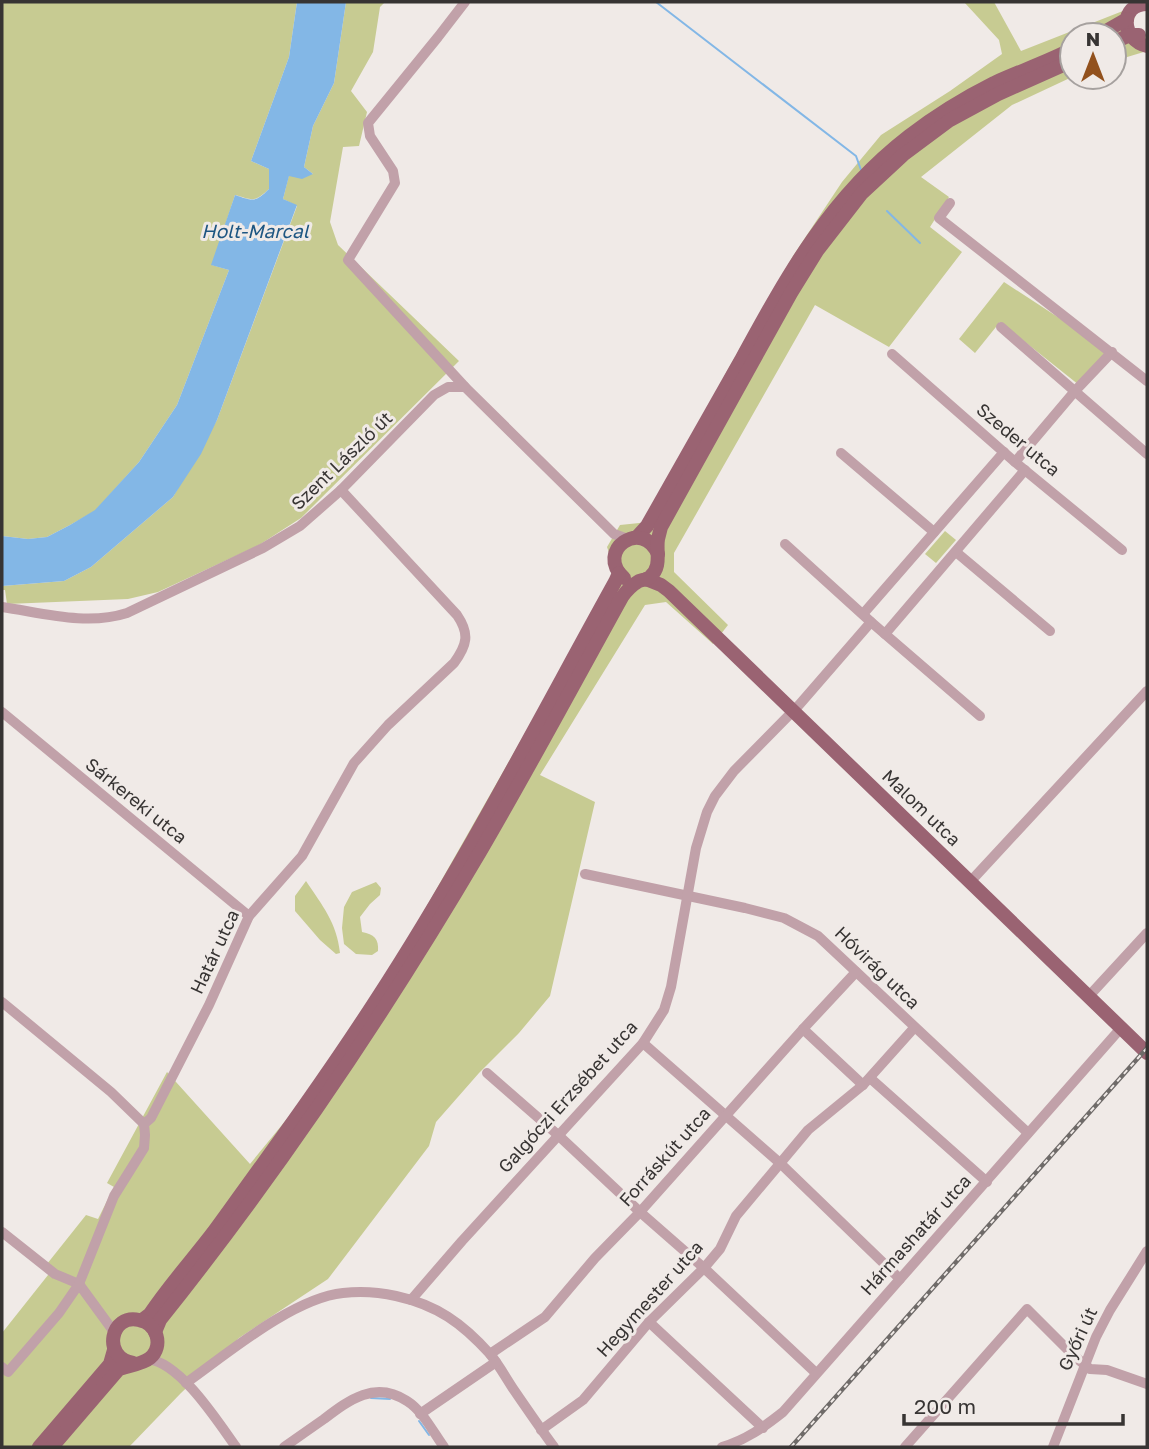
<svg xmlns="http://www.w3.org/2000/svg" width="1149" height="1449" viewBox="0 0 1149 1449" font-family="'Golos Text',sans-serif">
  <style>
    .green { fill: #c7cb92 }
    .water { fill: #83b7e6 }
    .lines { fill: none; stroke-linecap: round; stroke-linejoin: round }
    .stream { stroke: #83b7e6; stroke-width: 2 }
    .minor { stroke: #c1a1a9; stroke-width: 10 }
    .major { stroke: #9a6372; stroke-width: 14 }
    .rail-casing { stroke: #6f6b69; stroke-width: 4.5 }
    .rail { stroke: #f0eae7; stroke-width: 2; stroke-dasharray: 5; stroke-linecap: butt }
    .labels { text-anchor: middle; stroke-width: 6; stroke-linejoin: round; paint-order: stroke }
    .street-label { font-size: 18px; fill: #373433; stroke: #f0eae7 }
    .water-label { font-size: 19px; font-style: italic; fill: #1e5682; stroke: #f0eae7 }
  </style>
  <rect width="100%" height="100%" fill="#f0eae7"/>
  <g class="green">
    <path d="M2,2H297L289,57L251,161L269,169V189C254,203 253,200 235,195L212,265L229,270L177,405L139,462L95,511L70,525L47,537L28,539L2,536Z"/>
    <path d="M346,2H385L380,7L373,52L351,91L367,112L359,146L343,147L330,222L338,245L459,361L301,518L259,545L158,592L128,599L7,604L5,590H2V586L64,581L91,567L173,497L217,420L297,206L283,199L289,175L313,174L304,167L313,126L334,83Z"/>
    <path d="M964,2H994L1021,51L1133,7L1137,9L1131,30L1147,37V51L1114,61V35H1072V77L1012,105L921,177L949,197L930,227L962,252L889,347L815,305L674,553V572L728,625L713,644L666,602L645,605L540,775L595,802L550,996L519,1033L479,1073L436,1122L429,1146L328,1279L239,1338L181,1393L129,1447H2V1333L52,1270L47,1264L86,1215L98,1219L114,1187L107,1183L167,1072L250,1164L309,1092L374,999L616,573L607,547L620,525L649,522L727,371L793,256L842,182L881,135L950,91L1002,54L999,40Z"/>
    <path d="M1004,282L1079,331L1105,354L1079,385L1000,322L975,353L959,339Z"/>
    <path d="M945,531L956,540L936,563L925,554Z"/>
    <path d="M306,881C322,905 337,923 340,953L336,954L320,940L295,911V896Z"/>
    <path d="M376,882L381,888L380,895L370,904L360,917L362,932C374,934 379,939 378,951L372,955L356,954L344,944L342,928L344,907L352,892Z"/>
  </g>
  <path class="water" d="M297,2H346L334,83L313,126L304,167L313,174L302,179L289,176L283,199L297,205L217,420L201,454L173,497L91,567L64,581L2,586V536L28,539L47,537L70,525L95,510L139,462L177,405L229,270L211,265L235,195C253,201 255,203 269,189V169L251,161L289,57Z"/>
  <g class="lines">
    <g class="stream">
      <path d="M656,2L856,156L861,170"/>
      <path d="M887,211L920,243"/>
      <path d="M371,1398L390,1399"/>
      <path d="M419,1421L429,1435"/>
    </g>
    <g class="minor">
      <path d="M465,2L438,37L368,123L370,136L393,171L395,183L348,260L465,387L614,534L628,539"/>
      <path d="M950,203L939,218L1147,381"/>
      <path d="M1001,327L1147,454"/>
      <path d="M892,354L1015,462L1122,550"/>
      <path d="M841,453L934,532"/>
      <path d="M1015,462L1075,391L1112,352"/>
      <path d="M785,544L871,622L980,716"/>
      <path d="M956,552L1050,631"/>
      <path d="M2,607C43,613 87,626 127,613L263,548L300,526L341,490L434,395L448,387H465"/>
      <path d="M863,614L1004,452"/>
      <path d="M885,634L1025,470"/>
      <path d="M2,712L249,916"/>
      <path d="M585,874L745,908L784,918L818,936L1028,1133"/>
      <path d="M970,882L1147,691"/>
      <path d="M1089,996L1147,933"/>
      <path d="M2,1002L111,1092L144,1124"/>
      <path d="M803,1029L863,1085"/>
      <path d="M643,1043L781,1164L900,1279"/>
      <path d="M487,1073L558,1135L640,1212L704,1268L816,1373"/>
      <path d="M870,1078L987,1182"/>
      <path d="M2,1232L55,1274L79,1284L114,1332"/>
      <path d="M411,1300L462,1241L643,1043L664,1010L671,987L696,848L707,812L715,796L734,771L799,705L871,622"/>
      <path d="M649,1322L763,1428"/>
      <path d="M490,1354L545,1317L595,1258L640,1212L803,1029L856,972"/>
      <path d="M148,1359C181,1363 218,1422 236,1447"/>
      <path d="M2,1367L8,1372L59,1313L79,1284L114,1196L144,1148L145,1135L144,1124L151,1118L209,1005L249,916L302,856L354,763L388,725L454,663C467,645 470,634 457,615L341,490"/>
      <path d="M186,1383C227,1354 293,1298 343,1293C361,1291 378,1292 396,1296C437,1305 462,1323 490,1354C499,1365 506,1378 514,1390C527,1409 540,1428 554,1447"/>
      <path d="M420,1414L496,1362"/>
      <path d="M541,1430L583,1400L649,1322L704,1268L720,1249L736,1216L808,1130L863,1085L914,1028"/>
      <path d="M284,1447C297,1438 311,1428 324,1419C349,1400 375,1380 407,1401C423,1411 433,1432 444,1447"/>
      <path d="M722,1447C746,1440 764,1427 783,1412L1121,1028"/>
      <path d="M905,1447L1027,1309L1074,1356L1090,1369L1107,1370L1147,1384"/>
      <path d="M1053,1447L1096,1337L1110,1310L1147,1251"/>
    </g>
    <g class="major">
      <path d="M1147,4C1119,4 1121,40 1147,46"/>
      <path d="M1099,35L1127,19"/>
      <path d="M1114,42L1130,35H1139"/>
      <path d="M637,537L647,526C678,471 710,415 741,360C788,274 830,197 909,136C935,116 964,98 994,83C1020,71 1047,62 1072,49"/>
      <path d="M624,578C594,551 642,517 658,554"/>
      <path d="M646,579L661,585L669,591L1147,1053"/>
      <path d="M142,1320L150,1314C170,1284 194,1258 215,1230C270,1154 325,1079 376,1000C464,865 537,723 615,582L619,573"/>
      <path d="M155,1332L160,1320C278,1172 384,1015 480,852C529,768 575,682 622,597C627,590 632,585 639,581C647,578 643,582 650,577C662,567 656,552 658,539C659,535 660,531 661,527L791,293L817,251L862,193L903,155L950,120L998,94L1072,61"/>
      <path d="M39,1447L110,1364L114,1350"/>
      <path d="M52,1447L119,1369C128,1366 143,1364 150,1358C164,1346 157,1323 139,1320C111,1313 101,1357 133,1363"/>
    </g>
    <g class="rail-casing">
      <path id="rail" d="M791,1447L1147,1048"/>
    </g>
    <use href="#rail" class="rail"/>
  </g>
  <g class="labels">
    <g class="street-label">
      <text transform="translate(1018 440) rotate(40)" y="6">Szeder utca</text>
      <text transform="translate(342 461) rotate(-44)" y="6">Szent László út</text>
      <text transform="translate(136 801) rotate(39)" y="6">Sárkereki utca</text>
      <text transform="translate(921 808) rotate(44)" y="6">Malom utca</text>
      <text transform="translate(215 952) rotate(-65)" y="6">Határ utca</text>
      <text transform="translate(877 968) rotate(44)" y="6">Hóvirág utca</text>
      <text transform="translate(568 1097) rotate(-48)" y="6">Galgóczi Erzsébet utca</text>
      <text transform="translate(665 1157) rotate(-48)" y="6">Forráskút utca</text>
      <text transform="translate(916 1235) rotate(-48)" y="6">Hármashatár utca</text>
      <text transform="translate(650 1299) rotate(-48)" y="6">Hegymester utca</text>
      <text transform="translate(1078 1339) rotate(-65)" y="6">Győri út</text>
    </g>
    <g class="water-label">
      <text x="255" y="238">Holt-Marcal</text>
    </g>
  </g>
  <rect width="1149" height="1449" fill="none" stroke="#373433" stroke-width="7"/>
  <g transform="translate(1093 56)"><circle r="33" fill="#f0eae7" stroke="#a6a19f" stroke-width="2"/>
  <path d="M0-5L12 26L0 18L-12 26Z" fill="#92511d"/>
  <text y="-10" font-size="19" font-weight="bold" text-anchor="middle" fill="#373433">N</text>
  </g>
  <path d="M904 1414v10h219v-10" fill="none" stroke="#373433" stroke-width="3.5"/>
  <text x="914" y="1414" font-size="21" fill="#373433" stroke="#f0eae7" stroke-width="5" paint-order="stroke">200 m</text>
</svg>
